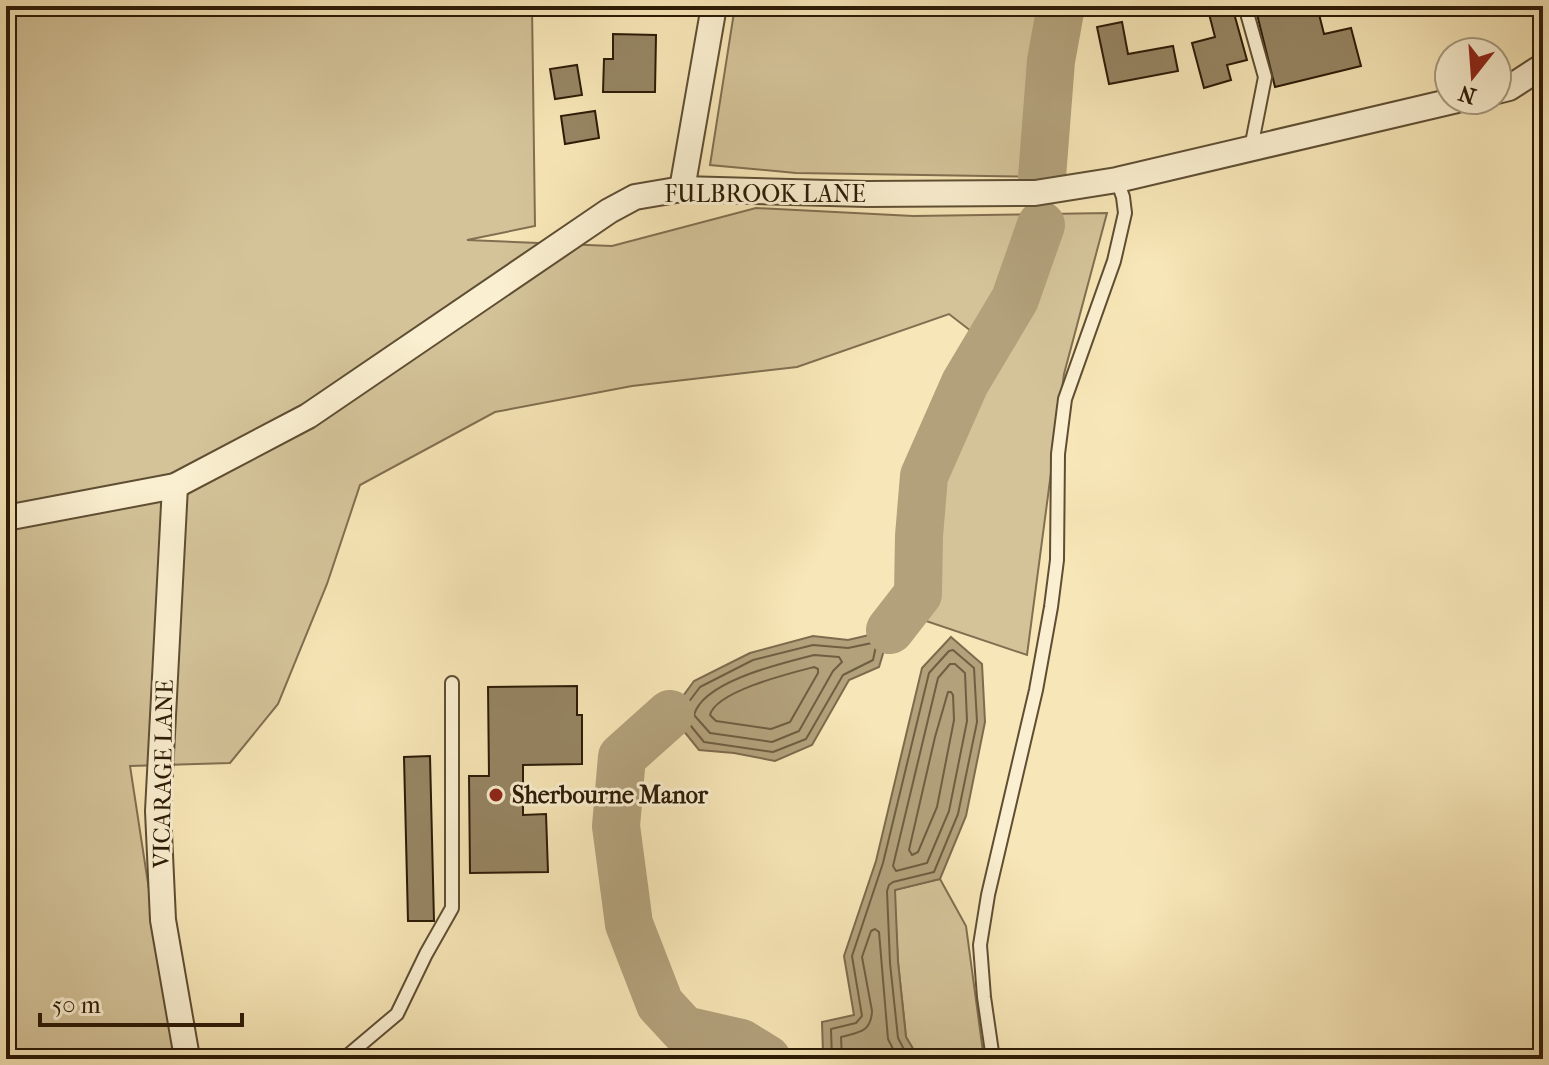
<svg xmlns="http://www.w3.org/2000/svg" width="1549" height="1065" viewBox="0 0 1549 1065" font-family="'IM FELL French Canon',serif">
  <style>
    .green { fill: #d4c399; stroke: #806f50; stroke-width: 2 }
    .water { fill: #b2a17b; stroke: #7c6b4d; stroke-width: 2 }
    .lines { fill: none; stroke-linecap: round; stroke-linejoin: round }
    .shore { stroke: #6f5e41; stroke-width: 2 }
    .river { stroke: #b2a17b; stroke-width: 48 }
    .building { fill: #968563; stroke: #2c1b07; stroke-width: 2 }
    .lane-casing { stroke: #5f4e33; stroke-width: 16 }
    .street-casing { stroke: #5f4e33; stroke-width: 28 }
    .lane { stroke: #faefd0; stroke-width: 12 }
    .street { stroke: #faefd0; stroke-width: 24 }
    .poi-dot { fill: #8f2418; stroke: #faefd0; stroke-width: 3 }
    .labels { text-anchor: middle; stroke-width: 6; stroke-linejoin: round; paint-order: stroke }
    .street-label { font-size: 24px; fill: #2c1b07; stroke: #faefd0 }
    .poi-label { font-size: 24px; font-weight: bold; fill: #2c1b07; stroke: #faefd0; text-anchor: start }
  </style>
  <rect width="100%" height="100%" fill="#f7e6b7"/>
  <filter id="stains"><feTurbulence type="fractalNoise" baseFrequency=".0025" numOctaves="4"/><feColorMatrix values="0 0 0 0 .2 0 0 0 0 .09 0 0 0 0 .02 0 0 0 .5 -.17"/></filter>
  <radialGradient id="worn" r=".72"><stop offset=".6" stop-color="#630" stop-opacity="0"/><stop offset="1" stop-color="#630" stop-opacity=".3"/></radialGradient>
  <g class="green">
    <path d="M6,6H532L535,226L467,240L612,246L756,208L913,216L1107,213L1064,374L1027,655L926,621L919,569L924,476L965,383L989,345L949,314L797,367L632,386L495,412L360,485L327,584L278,704L230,763L130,766L175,1059H6Z"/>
    <path d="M735,6H1061L1051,61L1042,177L796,173L710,165Z"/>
    <path d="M940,879L966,926L984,1059H919L906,1037L898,962L894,890Z"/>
  </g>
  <g class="water">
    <path d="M890,630L879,667L849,680L812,745L775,761L734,753L699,750L670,714L694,681L750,653L813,636L848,640Z"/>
    <path d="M951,637L982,664L985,722L966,816L940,879L895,890L898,962L906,1037L919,1059H825L823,1053L822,1022L854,1015L844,956L876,861L922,668Z"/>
  </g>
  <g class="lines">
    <g class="shore">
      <path d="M872,643L876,646L873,660L843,675L806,739L773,752L704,742L682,715V711L700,687L753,660L813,645L848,648Z"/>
      <path d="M814,655L839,657L842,662L833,671L799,731L772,742L710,733L694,715C703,681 783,663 814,655Z"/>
      <path d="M950,664H955L965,673L967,721L949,811L927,863L896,871L893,866L938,678Z"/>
      <path d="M814,667L818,669V673L790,722L771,729L716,721L710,715C716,691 791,673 814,667Z"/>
      <path d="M948,692H951L953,695L954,720L937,807L918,852L912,855L909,850L935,737Z"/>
      <path d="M832,1059L831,1029L856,1023L862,1016L852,956L883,863L929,673L949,651L953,650L974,668L977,722L958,814L934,872L893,882L889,885L887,891L890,963L898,1038L909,1059"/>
      <path d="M842,1059L841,1037C858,1032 871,1033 872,1011L862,957L871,931L875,929L879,932L888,1039L898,1059"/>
    </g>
    <g class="river">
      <path d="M1042,177L1051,61L1061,6"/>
      <path d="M890,630L918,594L919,536L924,476L965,383L1015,299L1041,225"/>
      <path d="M670,714L622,757L616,826L629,924L660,1004L684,1030L741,1043L767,1059"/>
    </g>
  </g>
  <g class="building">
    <path d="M1207,6H1232L1247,60L1227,65L1231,80L1204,88L1192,43L1215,37Z"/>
    <path d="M1255,6H1317L1324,34L1351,28L1361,66L1275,87Z"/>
    <path d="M1122,22L1128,54L1173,46L1178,71L1109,84L1097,27Z"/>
    <path d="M613,34L656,35L655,92H603L604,59H613Z"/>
    <path d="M577,65L582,95L555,99L550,69Z"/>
    <path d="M595,111L599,138L565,144L561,116Z"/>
    <path d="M577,686V715H582V764L523,765V815L546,814L548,872L470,873L469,776H489L488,687Z"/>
    <path d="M430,756L434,921H408L404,757Z"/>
  </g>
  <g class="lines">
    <g class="lane-casing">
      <g id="lane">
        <path d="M1245,6L1265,77L1251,148"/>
        <path d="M335,1059L346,1057L397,1014L426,954L452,908V683"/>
        <path d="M993,1059L984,997L980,945L988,895L1036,690L1051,607L1057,560L1058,454L1065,399L1114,261L1125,213L1123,197L1117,180"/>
      </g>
    </g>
    <g class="street-casing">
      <g id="street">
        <path d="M1497,91L1509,88L1543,66"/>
        <path d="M682,189L714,6"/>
        <path d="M175,486L158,811L163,920L186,1052L189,1059"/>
        <path d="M6,518L175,486L308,416L609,211L635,197L682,189L867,194L1035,193L1117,180L1457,100"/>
      </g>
    </g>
    <use href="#lane" class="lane"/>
    <use href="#street" class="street"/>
  </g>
  <circle class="poi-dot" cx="496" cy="795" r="8"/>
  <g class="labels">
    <g class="street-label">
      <text x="765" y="202">FULBROOK LANE</text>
      <text transform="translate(163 774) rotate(-89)" y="8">VICARAGE LANE</text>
    </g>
    <g class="poi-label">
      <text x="512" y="803">Sherbourne Manor</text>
    </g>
  </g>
  <rect width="1549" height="1065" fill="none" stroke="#f7e6b7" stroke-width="32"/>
  <rect x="8" y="8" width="1533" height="1049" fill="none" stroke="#2c1b07" stroke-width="4"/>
  <rect x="16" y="16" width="1517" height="1033" fill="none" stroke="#2c1b07" stroke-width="2"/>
  <g transform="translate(1473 76) rotate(197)"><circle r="38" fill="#faefd0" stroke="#a89a80" stroke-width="2"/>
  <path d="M0-6L14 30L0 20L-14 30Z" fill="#8f2418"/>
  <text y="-12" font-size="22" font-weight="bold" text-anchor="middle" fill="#2c1b07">N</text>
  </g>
  <path d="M40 1013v12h202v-12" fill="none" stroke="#2c1b07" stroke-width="4"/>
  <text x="52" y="1013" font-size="24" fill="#2c1b07" stroke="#faefd0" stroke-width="6" paint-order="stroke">50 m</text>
  <rect width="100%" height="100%" filter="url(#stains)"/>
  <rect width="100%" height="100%" fill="url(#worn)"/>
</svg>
